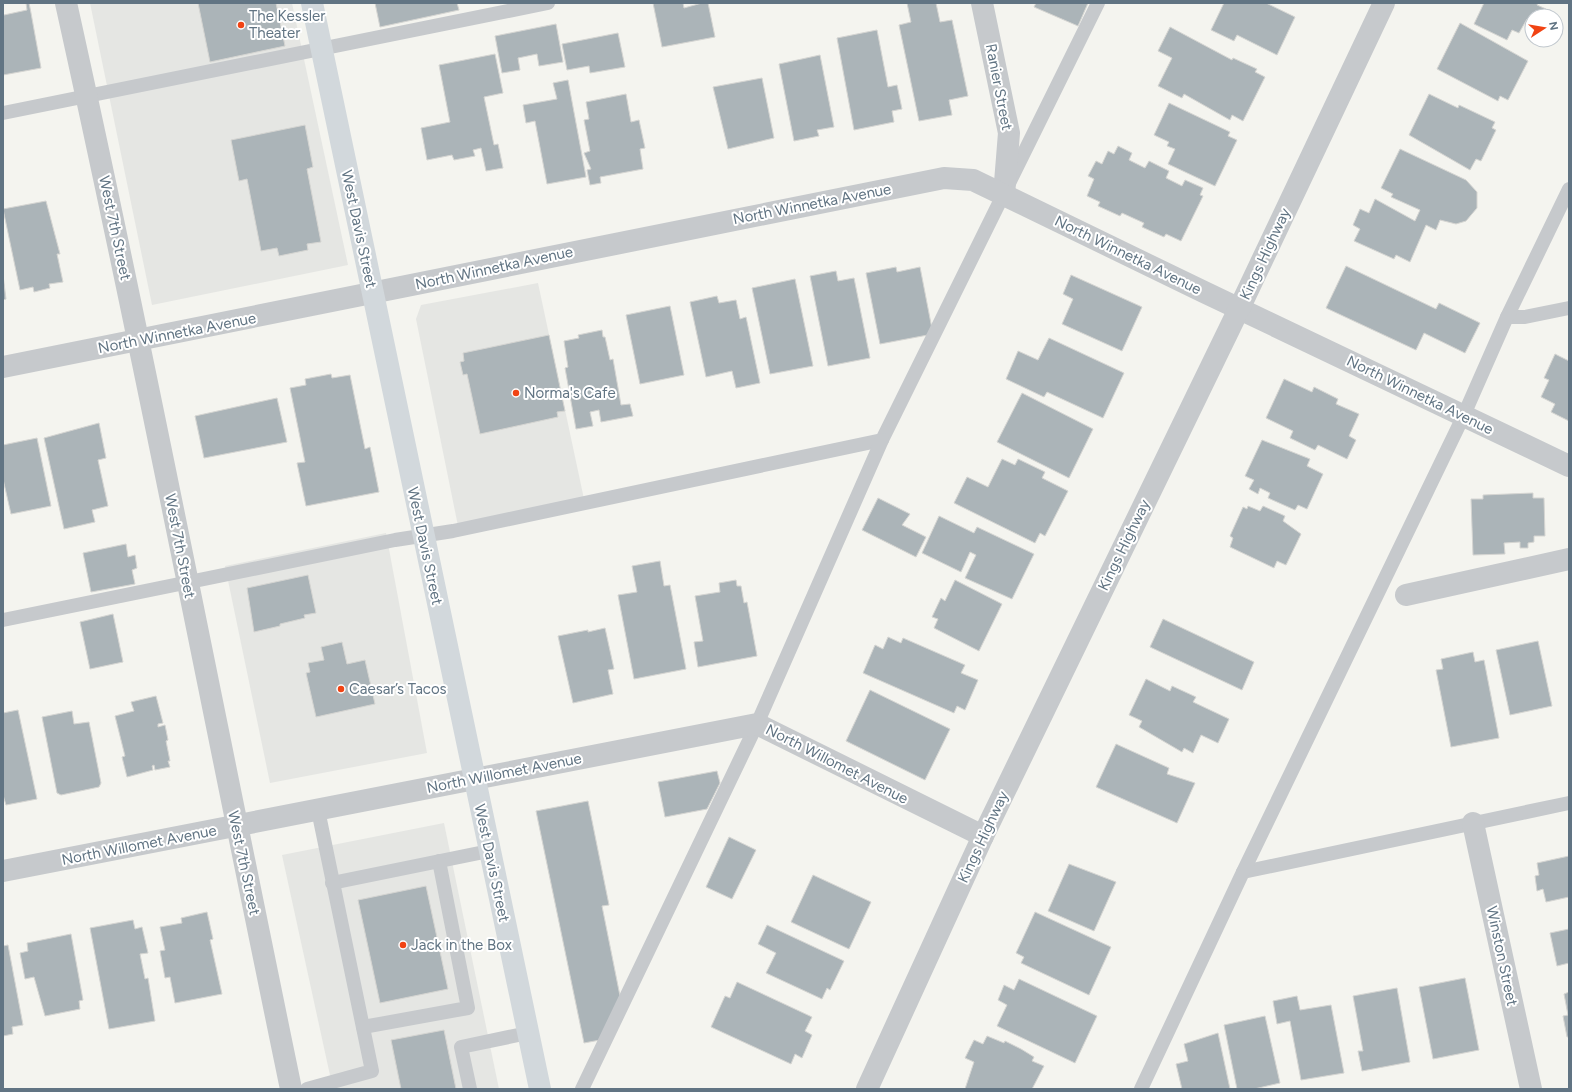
<svg xmlns="http://www.w3.org/2000/svg" width="1572" height="1092" viewBox="0 0 1572 1092" font-family="Figtree,sans-serif">
  <style>
    .built { fill: #e5e6e3 }
    .building { fill: #abb4b8; stroke: #d5d5d2 }
    .lines { fill: none; stroke-linecap: round; stroke-linejoin: round }
    .service { stroke: #c6c9cc; stroke-width: 14 }
    .minor { stroke: #c6c9cc; stroke-width: 22 }
    .tertiary { stroke: #c6c9cc; stroke-width: 22 }
    .secondary { stroke: #d2d8dc; stroke-width: 22 }
    .poi-dot { fill: #f14313; stroke: #fff; stroke-width: 1.5 }
    .labels { text-anchor: middle; stroke-width: 4; stroke-linejoin: round; paint-order: stroke }
    .poi-label { font-size: 15px; fill: #617483; stroke: #fff; text-anchor: start }
    .street-label { font-size: 15px; fill: #617483; stroke: #fff }
  </style>
  <rect width="100%" height="100%" fill="#f4f4ef"/>
  <g class="built">
    <path d="M90,3H292L348,265L152,305Z"/>
    <path d="M538,283L584,499L458,526L416,319L421,305Z"/>
    <path d="M386,533L427,753L270,783L225,566Z"/>
    <path d="M444,823L499,1089H333L282,855Z"/>
  </g>
  <g class="building">
    <path d="M26,3H29L31,13L41,68L3,75V12L4,15L27,10Z"/>
    <path d="M198,3H276L285,46L210,62Z"/>
    <path d="M375,3H457L459,10L380,27Z"/>
    <path d="M653,3H683L684,8L702,3H708L715,37L662,47Z"/>
    <path d="M907,3H936L940,22L952,20L968,96L949,100L952,115L919,121L899,25L911,22Z"/>
    <path d="M1036,3H1088L1078,26L1034,7Z"/>
    <path d="M1224,3H1266L1295,17L1277,55L1237,35L1234,41L1211,30Z"/>
    <path d="M1484,3H1538L1537,5L1546,9L1543,16H1532V26L1529,24L1530,21L1527,19L1519,33L1512,30L1507,40L1474,24Z"/>
    <path d="M1460,23L1528,61L1508,100L1500,96L1498,101L1437,69Z"/>
    <path d="M556,24L563,62L539,66L537,54L518,58L520,70L502,73L495,36Z"/>
    <path d="M1170,27L1232,60L1233,58L1257,69L1255,72L1265,77L1243,121L1232,115L1230,120L1184,94L1182,98L1158,86L1172,58L1158,51Z"/>
    <path d="M877,30L888,87L897,85L902,109L892,111L894,122L854,130L837,38Z"/>
    <path d="M618,33L625,67L590,73L589,66L567,70L562,44Z"/>
    <path d="M495,54L503,93L484,97L494,145L498,144L503,168L486,171L481,148L473,150L475,156L454,160L452,155L427,160L421,128L450,122L439,65Z"/>
    <path d="M820,55L834,127L817,130L819,136L794,141L779,64Z"/>
    <path d="M762,78L774,138L728,149L713,87Z"/>
    <path d="M568,80L586,177L547,184L535,121L526,123L523,105L557,99L553,83Z"/>
    <path d="M626,94L631,122L639,120L645,148L640,149L643,169L600,177L601,183L590,185L587,170L591,169L584,153L590,151L584,120L589,119L586,102Z"/>
    <path d="M1429,94L1458,108L1459,105L1495,122L1492,128L1496,130L1481,161L1476,159L1470,170L1409,135Z"/>
    <path d="M1169,103L1230,132L1228,136L1237,140L1215,186L1168,164L1175,149L1167,146L1169,142L1154,135Z"/>
    <path d="M305,125L313,167L307,169L321,242L307,244L308,250L279,256L277,248L261,251L247,179L239,181L231,140Z"/>
    <path d="M1118,146L1132,153L1129,160L1145,168L1149,161L1169,171L1166,178L1182,186L1185,180L1203,188L1200,195L1203,196L1181,241L1166,234L1164,237L1142,227L1144,223L1122,213L1120,216L1098,206L1100,202L1087,196L1094,179L1088,176L1096,161L1102,164L1108,151L1114,154Z"/>
    <path d="M1400,149L1466,180L1477,192V208L1466,221L1456,224L1440,220L1436,230L1426,225L1410,262L1396,255L1394,259L1354,241L1360,229L1353,225L1360,209L1369,213L1375,199L1415,221L1420,210L1391,197L1393,194L1381,188Z"/>
    <path d="M46,201L60,254H57L63,282L49,284L50,288L34,292L33,287L20,290L3,209Z"/>
    <path d="M1346,266L1436,309L1439,303L1480,323L1465,353L1424,333L1416,350L1326,308Z"/>
    <path d="M896,267L897,272L920,267L933,334L880,344L866,273Z"/>
    <path d="M836,271L838,281L854,278L870,358L828,366L810,276Z"/>
    <path d="M3,275L6,299L3,300Z"/>
    <path d="M1071,275L1142,307L1122,351L1062,324L1073,299L1063,294Z"/>
    <path d="M795,279L813,366L770,374L752,288Z"/>
    <path d="M717,296L719,303L736,300L740,319L746,317L760,383L736,388L732,371L706,377L690,302Z"/>
    <path d="M670,306L684,375L640,384L626,315Z"/>
    <path d="M602,330L603,337H605L610,360L613,359L621,405L630,404L633,416L601,422L599,410L590,412L593,426L576,429L565,368L568,367L564,341L579,338L578,335Z"/>
    <path d="M549,335L565,411L557,412L558,417L480,434L467,374L463,375L460,362L464,361L463,353Z"/>
    <path d="M1049,338L1124,373L1103,418L1047,392L1044,397L1006,379L1018,351L1038,360Z"/>
    <path d="M1555,354L1569,361V421L1551,412L1555,404L1541,397L1549,380L1544,378Z"/>
    <path d="M331,374L332,378L350,375L365,449L370,447L379,492L306,506L297,463L305,462L290,388L306,385L305,379Z"/>
    <path d="M1284,379L1312,392L1314,387L1338,399L1336,404L1359,414L1349,436L1356,440L1347,459L1318,445L1315,450L1290,438L1293,431L1266,418Z"/>
    <path d="M1022,393L1093,429L1069,478L997,442Z"/>
    <path d="M277,398L287,442L204,458L195,416Z"/>
    <path d="M99,423L106,458L98,460L108,506L92,510L95,522L64,529L44,438Z"/>
    <path d="M37,438L51,506L11,514L3,479V445Z"/>
    <path d="M1262,440L1310,459L1307,466L1323,474L1307,509L1298,505L1295,510L1268,498L1270,493L1260,488L1258,494L1249,489L1254,480L1245,476Z"/>
    <path d="M1002,459L1015,465L1018,459L1045,472L1042,478L1068,491L1045,536L1040,533L1035,543L954,503L967,477L988,487Z"/>
    <path d="M1533,493V498H1544L1545,536H1534V542L1528,543V548H1520V542L1504,543L1505,554L1473,555L1471,499H1483V495Z"/>
    <path d="M878,498L910,514L902,525L926,537L916,557L862,530Z"/>
    <path d="M1248,506L1260,511L1263,506L1285,516L1283,521L1301,534L1286,565L1277,561L1274,568L1230,547L1233,538L1230,536L1243,507L1247,509Z"/>
    <path d="M939,516L974,533L977,527L1034,554L1012,599L965,578L976,555L970,552L961,572L922,553Z"/>
    <path d="M126,544L128,557L135,555L137,568L132,570L135,584L91,592L83,553Z"/>
    <path d="M660,561L664,586L670,585L686,669L634,679L618,595L637,592L632,566Z"/>
    <path d="M308,575L316,613L304,615L305,618L280,624V626L254,632L247,588Z"/>
    <path d="M736,580L737,586H741L744,603L747,602L757,656L698,667L694,642L703,641L695,596L720,592L719,583Z"/>
    <path d="M955,580L1002,604L979,651L934,628L938,619L932,617L941,598L945,601Z"/>
    <path d="M113,614L123,662L90,669L80,622Z"/>
    <path d="M1163,619L1254,662L1242,690L1150,647Z"/>
    <path d="M605,628L614,669L608,670L613,694L573,703L558,636L588,630V632Z"/>
    <path d="M888,637L901,643L903,638L965,665L961,673L978,680L965,710L957,706L954,713L863,673L875,645L883,649Z"/>
    <path d="M1538,641L1552,706L1510,715L1496,650Z"/>
    <path d="M342,642L347,664L365,660L375,704L316,717L306,673L310,672L308,663L324,660L321,647Z"/>
    <path d="M1473,652L1475,662L1484,660L1499,738L1451,747L1436,670L1443,669L1441,659Z"/>
    <path d="M1146,679L1170,691L1172,686L1196,697L1193,702L1229,719L1218,743L1201,735L1193,753L1184,748L1182,752L1139,727L1142,721L1129,715Z"/>
    <path d="M870,690L950,729L925,780L846,741Z"/>
    <path d="M156,696L163,723L158,724V727L165,725L168,740L166,741L170,761H168L170,767L155,770L154,765L152,766L153,770L127,777L122,757L125,756L115,716L134,711L131,702Z"/>
    <path d="M18,710L37,799L6,805L3,795V713Z"/>
    <path d="M72,711L74,724L89,722L101,783L99,787L61,795L57,793L42,717Z"/>
    <path d="M1116,744L1169,768L1167,774L1195,783L1177,823L1096,787Z"/>
    <path d="M717,771L720,783L707,809L665,817L658,782Z"/>
    <path d="M588,801L609,905L602,906L620,996L600,1040L584,1043L536,811Z"/>
    <path d="M729,837L756,850L732,899L706,887Z"/>
    <path d="M1569,856V897L1546,902L1543,889L1537,891L1535,876L1539,875L1537,863Z"/>
    <path d="M1069,864L1116,882L1094,931L1048,911Z"/>
    <path d="M813,875L871,902L849,949L791,922Z"/>
    <path d="M426,886L448,989L380,1003L358,900Z"/>
    <path d="M207,912L213,939L210,940L222,994L175,1003L170,977L165,978L160,951L165,950L160,927L182,923L181,918Z"/>
    <path d="M1035,912L1111,947L1089,995L1021,963L1024,957L1016,953Z"/>
    <path d="M133,920L135,929L142,927L148,953L140,954L145,979L148,978L155,1021L109,1029L90,928Z"/>
    <path d="M767,925L844,961L830,990L827,988L822,999L766,973L776,953L758,944Z"/>
    <path d="M1569,929V963L1557,966L1550,933Z"/>
    <path d="M71,934L83,1000L79,1001L80,1009L45,1016L34,977L25,979L20,953L28,951L27,943Z"/>
    <path d="M8,945L23,1025L12,1027L13,1034L3,1036V946Z"/>
    <path d="M1465,978L1479,1050L1433,1059L1419,987Z"/>
    <path d="M1019,979L1097,1016L1075,1063L997,1026L1007,1005L998,1000L1004,985L1014,990Z"/>
    <path d="M737,982L812,1017L805,1031L812,1035L802,1058L795,1054L791,1064L711,1027L725,996L730,998Z"/>
    <path d="M1397,988L1410,1062L1362,1071L1358,1051H1363L1353,996Z"/>
    <path d="M1569,992V1037H1567L1563,1016L1568,1015L1564,994Z"/>
    <path d="M1297,996L1300,1010L1331,1005L1344,1073L1301,1080L1290,1021L1277,1024L1273,1001Z"/>
    <path d="M1265,1016L1280,1083L1254,1089H1237L1224,1025Z"/>
    <path d="M444,1030L456,1089H401L391,1040Z"/>
    <path d="M1218,1033L1230,1089H1182L1176,1064L1188,1061L1184,1044Z"/>
    <path d="M987,1036L1004,1043L1005,1041L1021,1049L1034,1057L1032,1061L1044,1066L1032,1089H965L974,1062L965,1058L974,1040L983,1044Z"/>
  </g>
  <g class="lines">
    <g class="service">
      <path d="M3,113L548,3"/>
      <path d="M1507,317H1525L1569,308"/>
      <path d="M3,620L395,540L453,531L882,440L1098,3"/>
      <path d="M1243,872L1569,803"/>
      <path d="M332,883L489,851"/>
      <path d="M363,1027L468,1008L439,861"/>
      <path d="M307,1089L372,1071L318,810"/>
      <path d="M470,1089L461,1047L528,1033"/>
      <path d="M582,1089L757,724L882,440"/>
      <path d="M1141,1089L1243,872L1463,417L1507,317L1569,189"/>
    </g>
    <g class="minor">
      <path d="M982,3L1009,133L1004,195"/>
      <path d="M3,367L944,178L973,180L1204,292L1569,466"/>
      <path d="M1406,595L1569,559"/>
      <path d="M1473,823L1531,1089"/>
      <path d="M3,871L757,724L983,836"/>
      <path d="M867,1089L983,836L1239,309L1384,3"/>
    </g>
    <path class="tertiary" d="M66,3C146,364 216,727 291,1089"/>
    <path class="secondary" d="M312,3L540,1089"/>
  </g>
  <g class="poi-dot">
    <circle cx="241" cy="25" r="4"/>
    <circle cx="516" cy="393" r="4"/>
    <circle cx="341" cy="689" r="4"/>
    <circle cx="403" cy="945" r="4"/>
  </g>
  <g class="labels">
    <g class="poi-label">
      <text x="249" y="21">The Kessler<tspan x="249" dy="17">Theater</tspan></text>
      <text x="524" y="398">Norma's Cafe</text>
      <text x="349" y="694">Caesar’s Tacos</text>
      <text x="411" y="950">Jack in the Box</text>
    </g>
    <g class="street-label">
      <text transform="translate(999 87) rotate(79)" y="5">Ranier Street</text>
      <text transform="translate(812 204) rotate(-11)" y="5">North Winnetka Avenue</text>
      <text transform="translate(115 228) rotate(78)" y="5">West 7th Street</text>
      <text transform="translate(359 229) rotate(78)" y="5">West Davis Street</text>
      <text transform="translate(1265 254) rotate(-65)" y="5">Kings Highway</text>
      <text transform="translate(1128 255) rotate(26)" y="5">North Winnetka Avenue</text>
      <text transform="translate(494 268) rotate(-12)" y="5">North Winnetka Avenue</text>
      <text transform="translate(177 333) rotate(-11)" y="5">North Winnetka Avenue</text>
      <text transform="translate(1420 395) rotate(26)" y="5">North Winnetka Avenue</text>
      <text transform="translate(1124 545) rotate(-64)" y="5">Kings Highway</text>
      <text transform="translate(180 546) rotate(79)" y="5">West 7th Street</text>
      <text transform="translate(425 546) rotate(78)" y="5">West Davis Street</text>
      <text transform="translate(837 764) rotate(27)" y="5">North Willomet Avenue</text>
      <text transform="translate(504 773) rotate(-11)" y="5">North Willomet Avenue</text>
      <text transform="translate(983 837) rotate(-65)" y="5">Kings Highway</text>
      <text transform="translate(139 845) rotate(-11)" y="5">North Willomet Avenue</text>
      <text transform="translate(244 863) rotate(78)" y="5">West 7th Street</text>
      <text transform="translate(492 863) rotate(78)" y="5">West Davis Street</text>
      <text transform="translate(1502 956) rotate(78)" y="5">Winston Street</text>
    </g>
  </g>
  <rect width="1572" height="1092" fill="none" stroke="#617483" stroke-width="8"/>
  <g transform="translate(1544 28) rotate(78)"><circle r="19" fill="#ffffff" stroke="#c0c7cd"/>
  <path d="M0-3L7 15L0 10L-7 15Z" fill="#f14313"/>
  <text y="-6" font-size="11" font-weight="bold" text-anchor="middle" fill="#617483">N</text>
  </g>
</svg>
